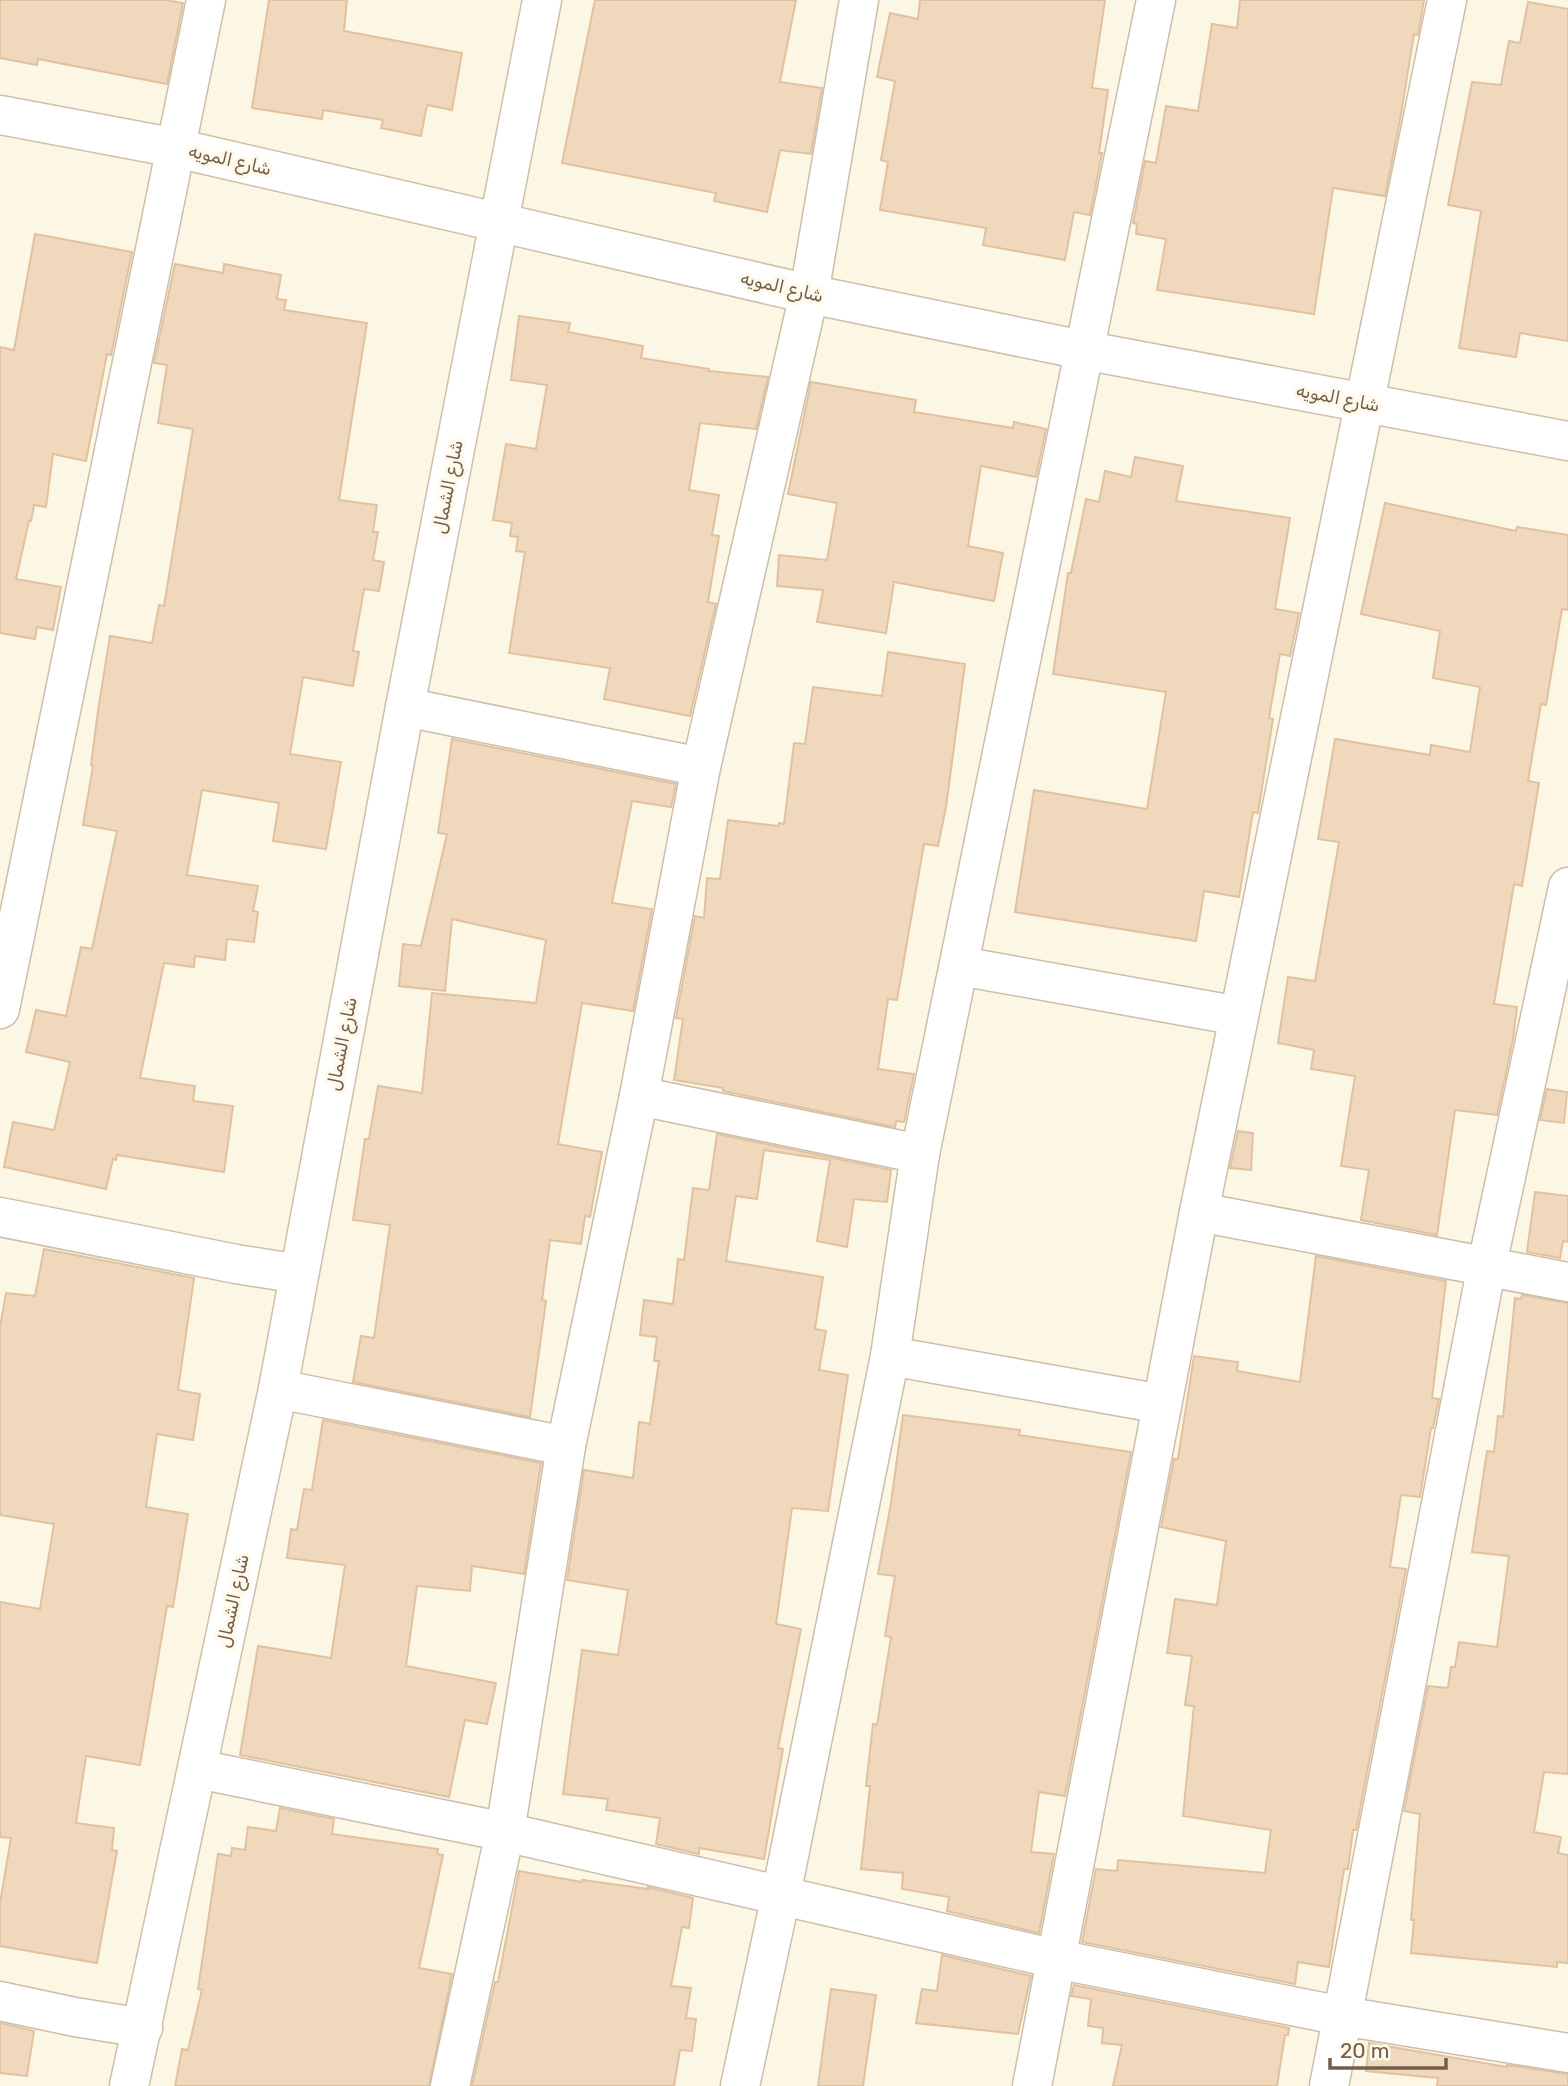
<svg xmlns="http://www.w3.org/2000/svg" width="1568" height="2086" viewBox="0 0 1568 2086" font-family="Rubik,Vazirmatn,sans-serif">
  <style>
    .building { fill: #f0d8bd; stroke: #e2c19e; stroke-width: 2 }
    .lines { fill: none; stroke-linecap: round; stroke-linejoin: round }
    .street-casing { stroke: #cdbeac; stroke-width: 41 }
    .secondary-casing { stroke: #d0bfa9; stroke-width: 41 }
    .street { stroke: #fff; stroke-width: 38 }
    .secondary { stroke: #fff; stroke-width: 38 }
    .labels { text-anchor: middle; stroke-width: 7; stroke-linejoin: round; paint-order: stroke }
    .street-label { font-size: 18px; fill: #745e4b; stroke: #fef9eb }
  </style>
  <rect width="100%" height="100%" fill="#fcf6e5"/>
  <g class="building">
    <path d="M0,0H166L183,3L167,84L38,59L37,65L0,58Z"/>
    <path d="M269,0H347L344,31L462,53L452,110L427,105L421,136L381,128L383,120L323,110L322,119L252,108Z"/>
    <path d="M595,0H796L780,82L822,88L811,154L780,150L767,212L714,201L716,193L562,163Z"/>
    <path d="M920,0H1105L1092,88L1108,90L1099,153H1102L1090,215L1074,212L1065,260L983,245L986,228L880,210L888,162L881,160L895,81L877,77L890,13L918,19Z"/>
    <path d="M1240,0H1424L1418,35L1414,34L1400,120L1385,196L1333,188L1314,314L1157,290L1166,239L1136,234L1137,224L1133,223L1145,161L1156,163L1166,106L1198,111L1212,24L1237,28Z"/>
    <path d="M1528,2L1568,9V341L1520,333L1516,357L1459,348L1481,211L1448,205L1472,82L1501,85L1509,41L1520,43Z"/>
    <path d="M35,234L132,252L111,355L107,354L86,461L53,454L46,507L34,505L31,521H29L16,579L61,587L53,630L37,627L35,639L0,633V347L14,350Z"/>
    <path d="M175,264L223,273L224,264L281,275L277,299L286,300L284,310L367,323L339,500L377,505L373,532H378L373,560L384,562L379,591L364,589L353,651L359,652L353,686L303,677L290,754L341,762L326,849L273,841L279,803L202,790L187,875L258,886L253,911L258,912L254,942L227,939L225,960L195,956L194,967L164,963L140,1078L195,1086L193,1101L233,1106L224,1172L117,1155L116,1160L113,1159L106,1189L4,1167L13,1122L54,1130L70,1062L26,1052L36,1010L66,1016L81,947L92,949L117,831L83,825L93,766L91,765L98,711L110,636L152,643L159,605L164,606L193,429L158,423L167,365L154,363Z"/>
    <path d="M519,316L570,323L568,332L643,346L641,358L709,369L708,371L768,377L756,429L700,423L689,490L719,495L712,535L719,536L708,602L716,604L690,716L604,699L610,668L509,653L525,552L516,551L518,537L510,536L512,523L493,520L506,444L536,449L547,385L511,380Z"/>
    <path d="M811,382L916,400L914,412L1013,428L1014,422L1046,429L1036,477L981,466L968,546L1003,553L994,601L894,582L886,633L817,622L823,590L777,586L779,555L827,560L837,503L788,494Z"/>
    <path d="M1135,457L1183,466L1176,501L1290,518L1275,609L1299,613L1290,656L1280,654L1269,718L1273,719L1258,813L1253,812L1239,897L1204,891L1196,941L1015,912L1034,790L1147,809L1166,692L1053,674L1068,573H1071L1086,499L1099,502L1105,471L1131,477Z"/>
    <path d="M1385,503L1516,531L1517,527L1568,535V610L1562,609L1546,705L1541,704L1528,781L1539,783L1522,886L1514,884L1494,1004L1517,1007L1513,1039L1497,1115L1455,1110L1437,1235L1361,1220L1369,1170L1341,1166L1355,1076L1311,1069L1314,1050L1278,1043L1288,977L1315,981L1339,842L1318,839L1335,739L1430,755L1431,745L1470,752L1480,687L1433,678L1440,631L1361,614Z"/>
    <path d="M888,652L965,664L946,807L938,846L924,844L897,1000L888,999L878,1069L914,1074L904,1122L896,1121L895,1127L723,1091V1088L674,1080L683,1019L676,1018L695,916L704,918L707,878L720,879L728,820L778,826L779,823L784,824L794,743L805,744L813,687L882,696Z"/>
    <path d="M452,739L676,784L671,807L632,801L612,903L652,909L633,1011L582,1003L558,1144L602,1152L590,1217L585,1216L581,1244L550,1240L542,1300L546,1301L530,1417L353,1382L361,1336L374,1338L390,1225L353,1220L365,1139H369L378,1086L422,1093L432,993L536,1003L546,940L452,919L445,991L399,986L403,944L421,946L447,834L438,833Z"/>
    <path d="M1547,1089L1567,1092L1564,1123L1540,1120Z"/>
    <path d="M1238,1131L1253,1133L1251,1170L1230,1168Z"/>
    <path d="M717,1134L891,1170L887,1202L854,1199L847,1247L817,1241L830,1160L764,1150L757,1199L736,1196L726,1261L823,1277L815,1329L826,1331L819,1370L848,1375L828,1511L792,1508L776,1624L801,1629L778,1748L783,1749L764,1859L699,1848V1854L656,1844L660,1818L606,1810L608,1799L563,1794L582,1650L618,1655L628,1590L567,1580L584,1470L633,1478L639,1422L650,1424L659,1361H654L657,1337L640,1335L644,1300L673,1304L678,1259L684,1260L693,1188L709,1190Z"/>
    <path d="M1535,1192L1568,1196V1242L1563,1241L1560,1258L1527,1252Z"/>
    <path d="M44,1249L194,1278L178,1390L200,1394L193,1440L157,1434L146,1507L188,1514L173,1607L167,1606L140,1765L86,1756L76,1823L114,1828L112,1850L117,1851L97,1963L0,1946V1903L11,1838L0,1837V1602L40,1609L54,1524L0,1515V1327L6,1293L35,1296Z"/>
    <path d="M1316,1256L1446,1281L1432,1398L1439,1399L1433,1428H1431L1420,1497L1401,1495L1390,1567L1406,1569L1356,1830H1353L1348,1869H1344L1329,1967L1298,1962L1295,1984L1082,1942L1096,1869L1117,1871L1118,1860L1265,1873L1271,1830L1183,1816L1194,1706L1185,1705L1192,1656L1167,1653L1175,1599L1217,1605L1226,1541L1161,1527L1174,1459H1178L1194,1356L1238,1362L1237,1371L1300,1382Z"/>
    <path d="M1522,1295L1568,1303V1774L1544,1772L1534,1832L1561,1837L1558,1853L1568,1855V1963L1557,1962V1967L1411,1953L1414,1920H1411L1420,1814L1404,1811L1428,1686L1448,1688L1451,1667H1455L1459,1642L1497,1647L1509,1556L1472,1552L1487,1451L1494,1452L1498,1416L1503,1417L1515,1298L1521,1299Z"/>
    <path d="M903,1415L1020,1430L1019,1435L1131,1452L1065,1796L1039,1792L1031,1852L1054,1854L1039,1933L947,1911L949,1897L902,1889L903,1873L861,1869L870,1786H866L873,1724L877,1725L891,1637L885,1636L895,1576L878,1574L891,1503Z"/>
    <path d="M323,1420L541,1463L524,1574L472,1566L470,1591L417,1586L406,1666L496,1683L487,1724L465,1720L449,1797L240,1755L258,1646L331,1658L345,1565L287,1558L291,1529L297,1530L304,1489L312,1490Z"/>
    <path d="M280,1808L334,1819L332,1834L438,1849L437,1854L443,1855L419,1968L452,1974L429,2086H175L182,2049L188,2050L202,1990L198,1989L218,1854L231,1856L232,1848L245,1850L248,1827L276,1831Z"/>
    <path d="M519,1871L582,1882V1880L648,1889V1887L693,1898L689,1928L682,1927L671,1986L691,1988L686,2018L696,2019L692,2051L680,2050L674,2086H472L495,1982H498Z"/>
    <path d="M942,1955L1031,1976L1018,2034L916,2023L922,1989L937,1991Z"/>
    <path d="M1074,1985L1289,2028L1288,2035H1285L1277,2086H1113L1122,2045L1102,2043L1103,2028L1088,2026L1091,1999L1071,1996Z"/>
    <path d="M831,1989L876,1995L863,2086H818Z"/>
    <path d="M0,2023L34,2031L27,2076L0,2073Z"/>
    <path d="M1369,2043L1507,2067V2065L1568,2074V2086H1437L1438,2078L1366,2071Z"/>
  </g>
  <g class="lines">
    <g class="street-casing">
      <g id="street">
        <path d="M405,707L701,767"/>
        <path d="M960,966L1239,1016"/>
        <path d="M0,1009L206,0"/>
        <path d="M639,1096L920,1154"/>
        <path d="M1199,1212L1568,1282"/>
        <path d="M0,1217L236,1264L299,1274"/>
        <path d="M890,1356L1162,1404"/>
        <path d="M278,1389L566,1446"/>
        <path d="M198,1769L505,1832L1056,1959L1342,2016L1568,2053"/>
        <path d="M0,2001L75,2017L143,2028"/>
        <path d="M450,2086L505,1832L566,1446L639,1096L701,767L809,294L859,0"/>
        <path d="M740,2086L781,1895L890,1356L920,1154L1156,0"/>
        <path d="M1032,2086L1199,1212L1447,0"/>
        <path d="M1329,2086L1487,1265L1568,887"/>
      </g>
    </g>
    <g class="secondary-casing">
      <g id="secondary">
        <path d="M0,115L176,148L809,294L1083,350L1568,441"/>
        <path d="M129,2086L278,1389L405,707L542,0"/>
      </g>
    </g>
    <use href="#street" class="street"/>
    <use href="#secondary" class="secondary"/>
  </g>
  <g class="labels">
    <g class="street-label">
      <text transform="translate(230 160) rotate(13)" y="6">شارع المويه</text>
      <text transform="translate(782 287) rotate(13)" y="6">شارع المويه</text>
      <text transform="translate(1338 398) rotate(11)" y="6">شارع المويه</text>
      <text transform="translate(448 487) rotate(-79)" y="6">شارع الشمال</text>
      <text transform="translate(342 1044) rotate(-79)" y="6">شارع الشمال</text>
      <text transform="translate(233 1601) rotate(-78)" y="6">شارع الشمال</text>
    </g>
  </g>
  <path d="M1330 2058v10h116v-10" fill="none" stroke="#745e4b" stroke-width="3.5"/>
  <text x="1340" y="2058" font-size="21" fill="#745e4b" stroke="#fef9eb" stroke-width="5" paint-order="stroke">20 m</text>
</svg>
